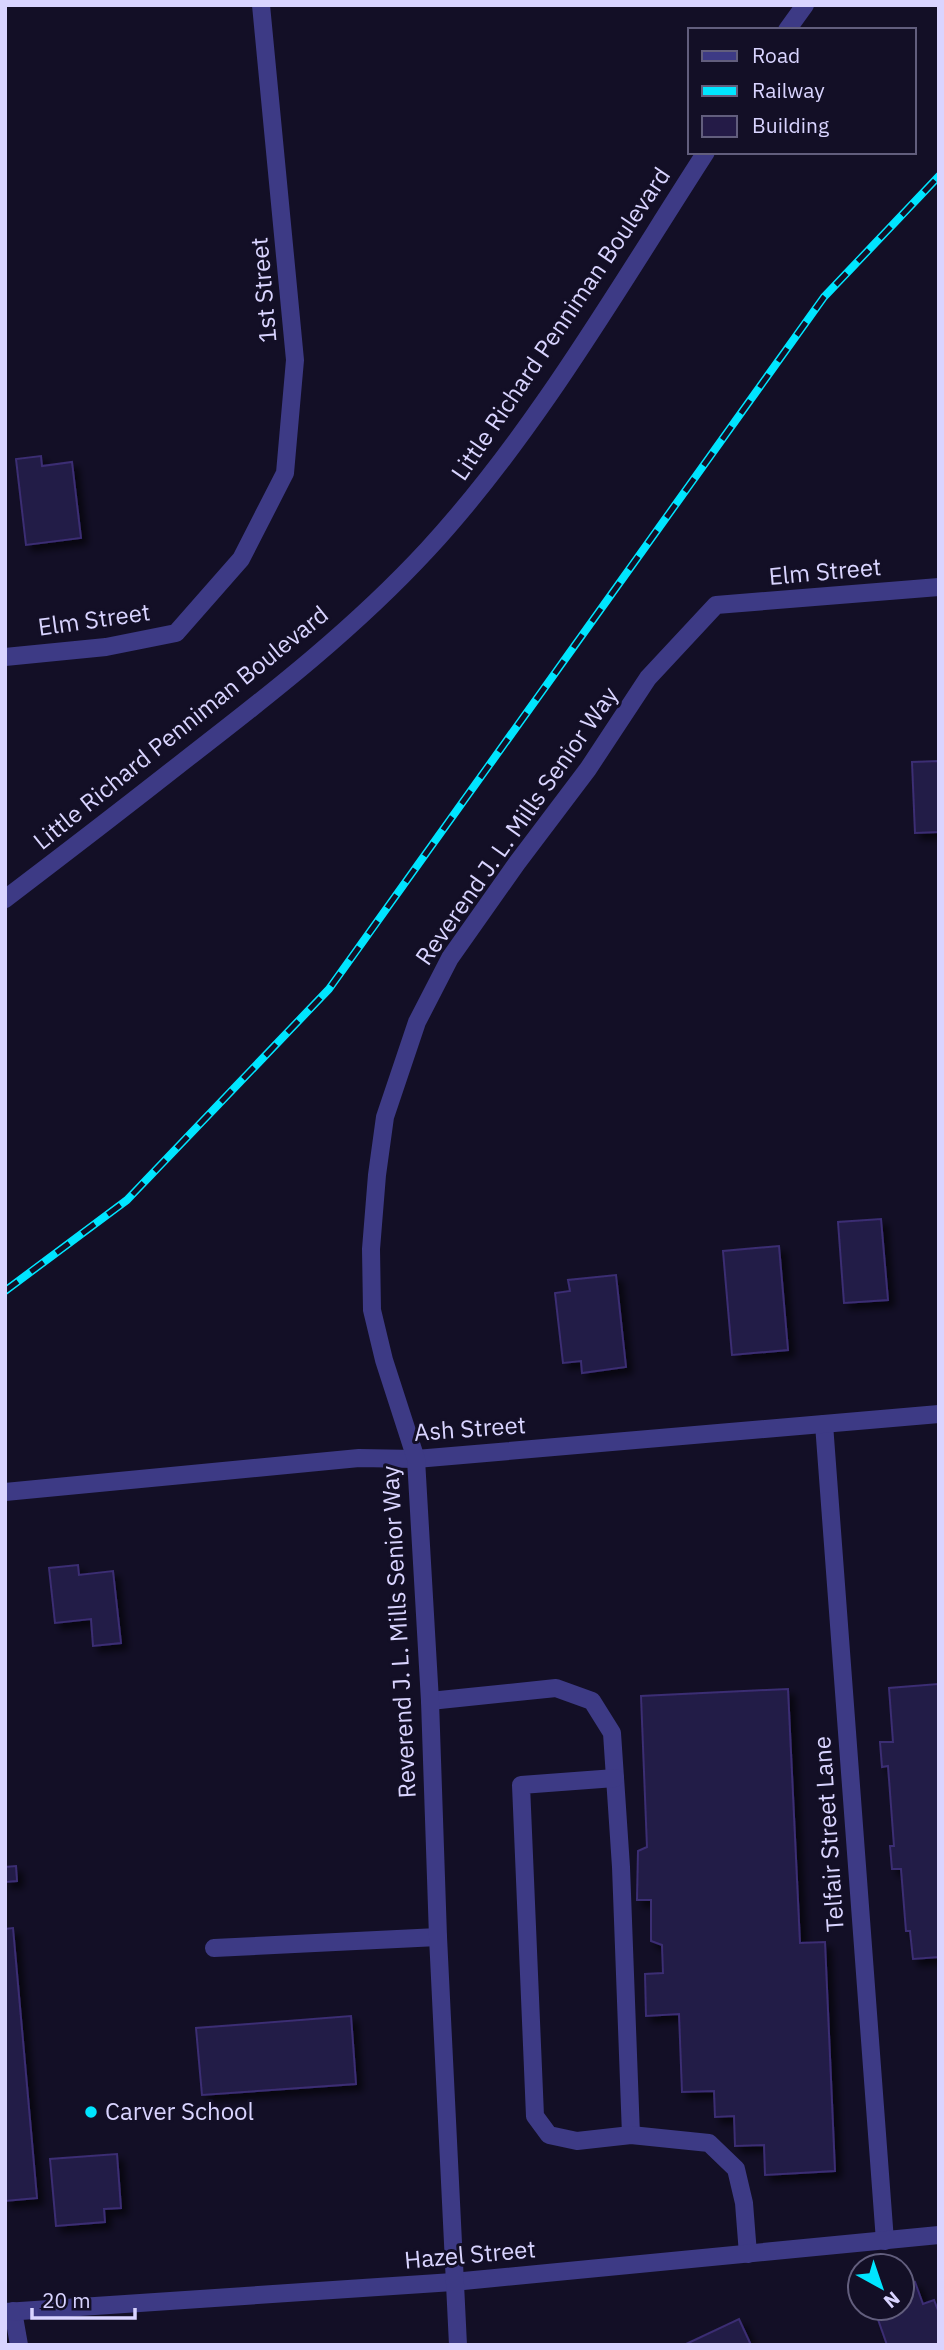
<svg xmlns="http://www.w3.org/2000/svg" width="944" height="2350" viewBox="0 0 944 2350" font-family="'IBM Plex Sans',sans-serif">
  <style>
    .building { fill: #241b47; stroke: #3b2d73; stroke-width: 2; filter: url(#shadow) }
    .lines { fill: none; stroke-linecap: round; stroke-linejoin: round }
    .minor { stroke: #3d3a85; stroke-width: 18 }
    .rail-casing { stroke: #00e5ff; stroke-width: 8 }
    .rail { stroke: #130f26; stroke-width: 5; stroke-dasharray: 16; stroke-linecap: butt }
    .poi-dot { fill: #00e5ff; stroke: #130f26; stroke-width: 2.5 }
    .labels { text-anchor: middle; stroke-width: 6; stroke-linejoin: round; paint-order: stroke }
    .street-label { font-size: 24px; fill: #d9d4ff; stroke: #130f26 }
    .poi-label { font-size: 24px; fill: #d9d4ff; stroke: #130f26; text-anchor: start }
  </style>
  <defs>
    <filter id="shadow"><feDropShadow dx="6" dy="6" stdDeviation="3.5" flood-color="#0009"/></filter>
  </defs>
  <rect width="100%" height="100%" fill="#130f26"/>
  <g class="building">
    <path d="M41,456L42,466L72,462L81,538L26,545L16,459Z"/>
    <path d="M939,761V832L915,833L912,762Z"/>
    <path d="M881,1219L888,1300L844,1303L838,1222Z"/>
    <path d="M779,1246L788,1350L732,1355L723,1251Z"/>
    <path d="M616,1275L626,1367L582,1373L581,1361L563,1363L555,1293L570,1291L568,1280Z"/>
    <path d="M78,1565L79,1575L113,1571L121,1643L93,1646L91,1619L55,1623L49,1568Z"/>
    <path d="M938,1684L939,1957L913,1959L910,1931H906L901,1869H892L890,1846H894L888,1766L882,1767L880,1742H893L889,1688Z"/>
    <path d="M788,1689L800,1943L825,1942L835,2171L765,2175L764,2145L735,2146L734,2116L715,2117L714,2091L682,2092L679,2014L646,2016L645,1974L663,1973L662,1945L651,1941V1900H637L638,1851L647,1847L641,1696Z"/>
    <path d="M16,1866L17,1881L5,1882V1867Z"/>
    <path d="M13,1928L37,2198L5,2201V1929Z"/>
    <path d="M351,2016L356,2084L202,2095L196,2028Z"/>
    <path d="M117,2154L121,2208L104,2209L105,2222L56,2226L50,2159Z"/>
    <path d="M915,2282L923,2304L934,2300L939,2313V2345H887L874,2308H902V2287Z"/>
    <path d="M739,2319L751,2345H684Z"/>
  </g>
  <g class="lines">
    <g class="minor">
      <path d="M787,30L805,5"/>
      <path d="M5,657L106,647L176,633L241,559L285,473L295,360L261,5"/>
      <path d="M5,899C67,852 128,805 189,757C272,693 356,627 428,549C535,433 620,285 706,152"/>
      <path d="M824,1424L885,2241"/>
      <path d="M5,1492L359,1458L416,1459L939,1414"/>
      <path d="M430,1701L556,1688L592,1701L612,1733L621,1867L631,2135"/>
      <path d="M615,1778L521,1785L535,2116L549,2135L577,2141L631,2135L709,2143L736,2169L744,2203L748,2254"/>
      <path d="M214,1948L438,1937"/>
      <path d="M13,2311L19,2345"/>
      <path d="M5,2312L453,2282L939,2235"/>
      <path d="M458,2345L438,1937L430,1701L416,1459L384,1360L372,1310L371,1249L377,1175L385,1117L417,1022L450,958L517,863L588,769L648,678L716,605L939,587"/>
    </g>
    <g class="rail-casing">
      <path id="rail" d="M5,1291L127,1200L329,989L824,297L939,176"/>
    </g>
    <use href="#rail" class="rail"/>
  </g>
  <circle class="poi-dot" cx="91" cy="2112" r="7"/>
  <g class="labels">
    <g class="street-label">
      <text transform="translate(264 290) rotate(-95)" y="8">1st Street</text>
      <text transform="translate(561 324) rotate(-56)" y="8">Little Richard Penniman Boulevard</text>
      <text transform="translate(825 572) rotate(-5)" y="8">Elm Street</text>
      <text transform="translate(94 620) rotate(-8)" y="8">Elm Street</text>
      <text transform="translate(181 728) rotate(-39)" y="8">Little Richard Penniman Boulevard</text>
      <text transform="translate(517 826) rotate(-55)" y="8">Reverend J. L. Mills Senior Way</text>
      <text transform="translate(470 1429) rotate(-4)" y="8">Ash Street</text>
      <text transform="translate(399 1632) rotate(-93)" y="8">Reverend J. L. Mills Senior Way</text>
      <text transform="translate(829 1834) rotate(-94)" y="8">Telfair Street Lane</text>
      <text transform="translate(470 2255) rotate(-5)" y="8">Hazel Street</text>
    </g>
    <g class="poi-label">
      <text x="105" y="2120">Carver School</text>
    </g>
  </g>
  <rect width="944" height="2350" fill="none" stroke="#d9d4ff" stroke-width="14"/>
  <rect x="688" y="28" width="228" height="126" fill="#130f26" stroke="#625e7d" stroke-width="2"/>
  <rect x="702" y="51" width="35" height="10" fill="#3d3a85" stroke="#625e7d" stroke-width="2"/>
  <text x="752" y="63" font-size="21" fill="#d9d4ff">Road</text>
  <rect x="702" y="86" width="35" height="10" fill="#00e5ff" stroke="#625e7d" stroke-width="2"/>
  <text x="752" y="98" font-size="21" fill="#d9d4ff">Railway</text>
  <rect x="702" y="116" width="35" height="21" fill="#241b47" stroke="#625e7d" stroke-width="2"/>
  <text x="752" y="133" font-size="21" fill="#d9d4ff">Building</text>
  <g transform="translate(881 2287) rotate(140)"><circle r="33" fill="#130f26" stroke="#625e7d" stroke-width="2"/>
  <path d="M0-5L12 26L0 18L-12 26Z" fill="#00e5ff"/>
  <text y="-10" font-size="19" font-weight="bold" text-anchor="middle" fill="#d9d4ff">N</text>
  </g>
  <path d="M32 2308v10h103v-10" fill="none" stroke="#d9d4ff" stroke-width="3.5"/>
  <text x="42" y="2308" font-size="21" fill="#d9d4ff" stroke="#130f26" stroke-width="5" paint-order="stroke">20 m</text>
</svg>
